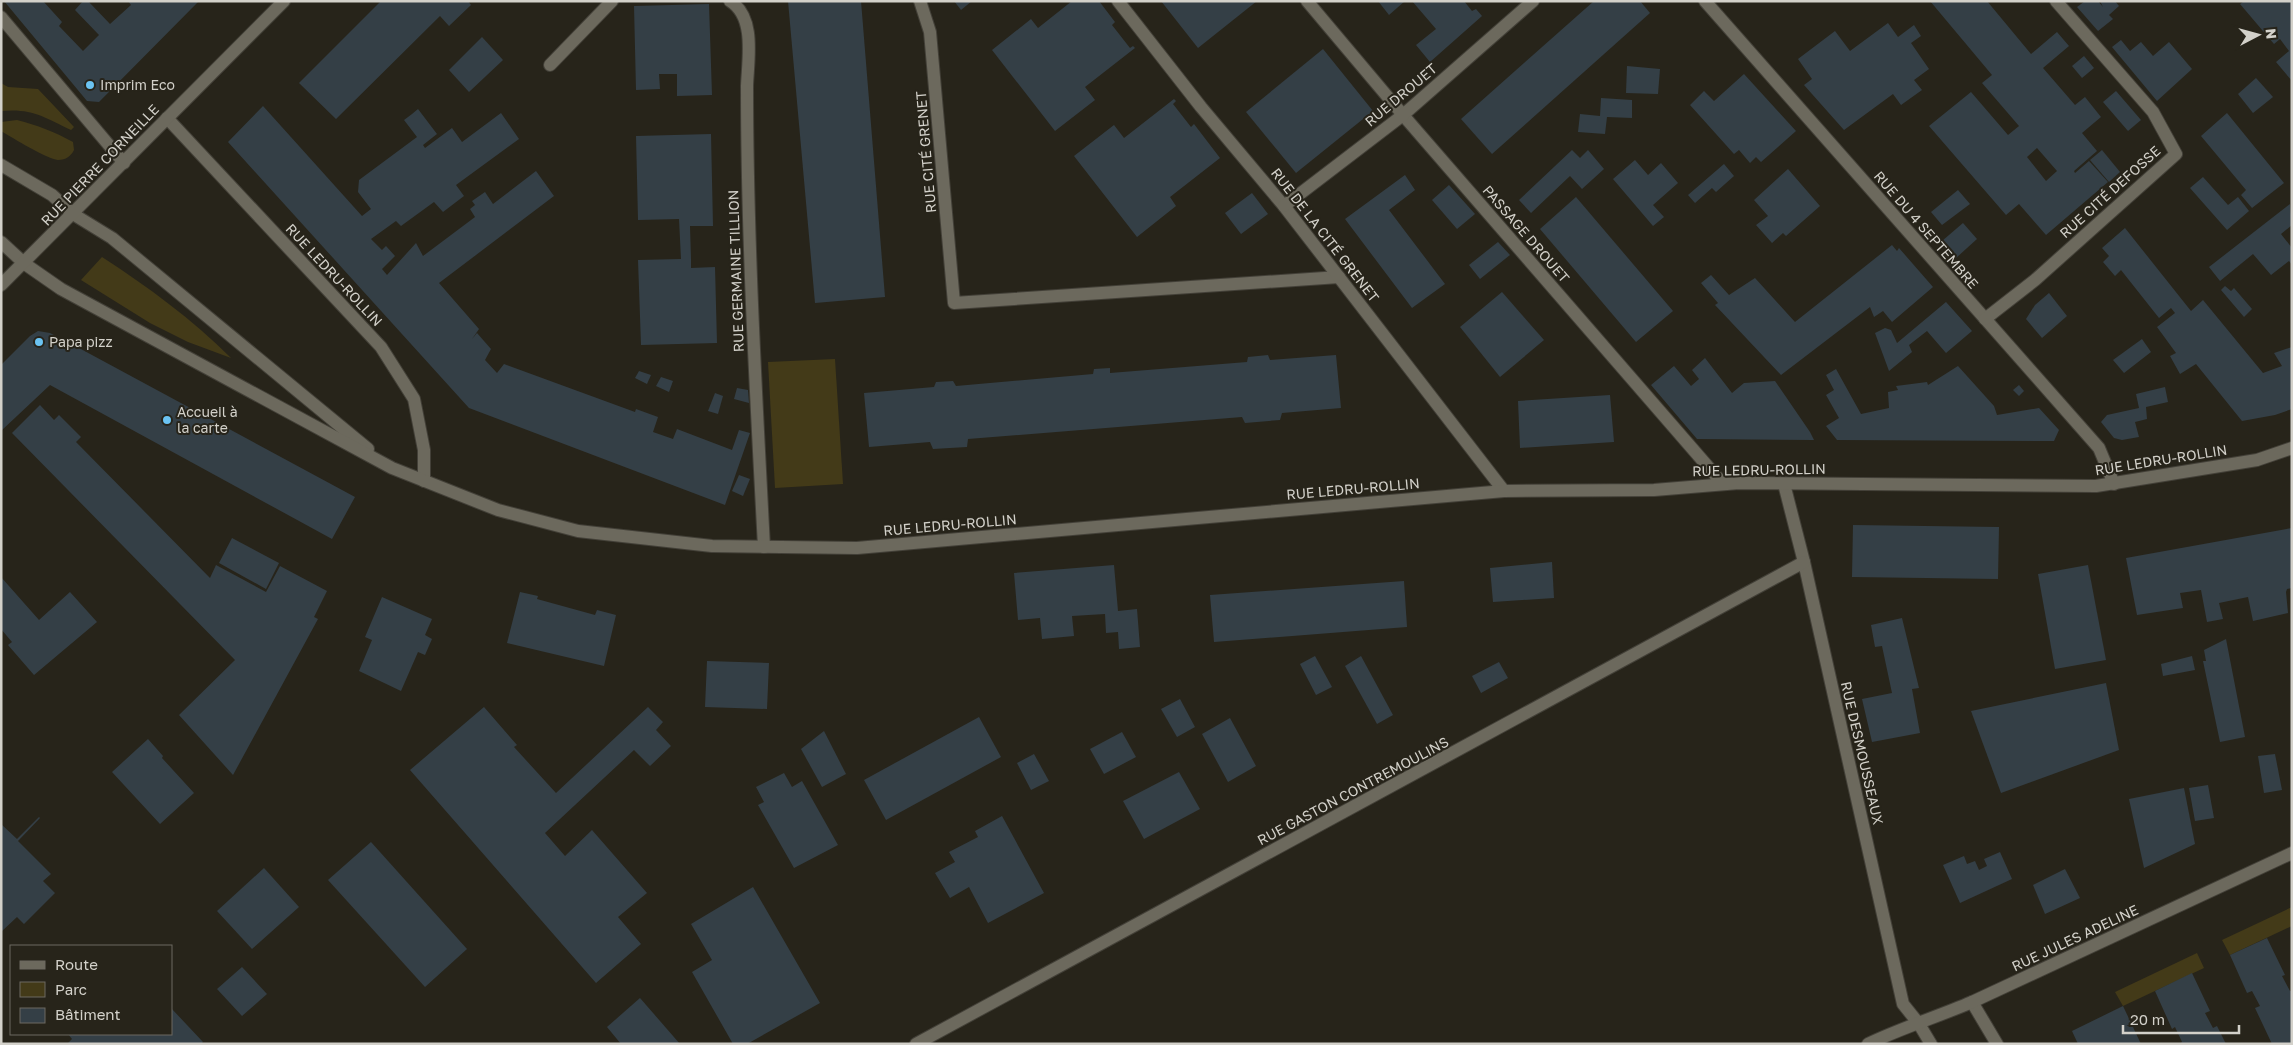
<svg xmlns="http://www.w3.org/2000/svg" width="2293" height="1045" viewBox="0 0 2293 1045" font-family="'Golos Text',sans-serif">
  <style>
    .green { fill: #433a18 }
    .building { fill: #343f46; fill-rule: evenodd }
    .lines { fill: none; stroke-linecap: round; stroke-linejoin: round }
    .service-casing { stroke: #434038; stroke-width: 14 }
    .pedestrian-casing { stroke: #434038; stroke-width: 14 }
    .minor-casing { stroke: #434038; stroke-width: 14 }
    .tertiary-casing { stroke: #434038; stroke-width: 14 }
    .service { stroke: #6c695d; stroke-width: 12 }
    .pedestrian { stroke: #6c695d; stroke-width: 12 }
    .minor { stroke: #6c695d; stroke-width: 12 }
    .tertiary { stroke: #6c695d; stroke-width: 12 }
    .poi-dot { fill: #6bc3f2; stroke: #27241a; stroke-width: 2 }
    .labels { text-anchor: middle; stroke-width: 4; stroke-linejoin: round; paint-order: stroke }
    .poi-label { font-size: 14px; fill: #d3d1ca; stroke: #27241a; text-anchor: start }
    .street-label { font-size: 14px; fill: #d3d1ca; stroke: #27241a }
  </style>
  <rect width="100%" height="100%" fill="#27241a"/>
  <g class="green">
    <path d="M1,83L8,87L38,89L74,127L71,130C44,117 32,108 1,111Z"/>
    <path d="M17,120C37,125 55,132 73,142L74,150C71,156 66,160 58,160C47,159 13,138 1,131V122Z"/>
    <path d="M102,257C148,287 192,319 231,358L188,342L150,323L81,280Z"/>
    <path d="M835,359L843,484L775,488L768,362Z"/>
    <path d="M2292,907V926L2230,955L2222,940Z"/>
    <path d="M2197,953L2204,968L2123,1006L2115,992Z"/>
  </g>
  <g class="building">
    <path d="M4,1H43L62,22L59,26L83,51L99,35L75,10L83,1H88L110,24L131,5L128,1H199L99,102L87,101Z"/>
    <path d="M381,1H468L471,5L449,26L440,16L336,119L299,83Z"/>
    <path d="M788,1H861L885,297L815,303Z"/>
    <path d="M954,1H972L961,10Z"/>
    <path d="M1072,1H1099L1115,22L1112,25L1130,48L1133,46L1135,48L1085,87L1095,100L1055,131L992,50L1031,19L1038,28Z"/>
    <path d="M1161,1H1257L1198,48Z"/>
    <path d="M1378,1H1405L1389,15Z"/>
    <path d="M1412,1H1464L1472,11L1476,9L1482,16L1430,62L1416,45L1436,29Z"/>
    <path d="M1594,1H1640L1650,13L1492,154L1461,119Z"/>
    <path d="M1930,1H1987L2031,54L2057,32L2069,46L2043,68L2075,105L2085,97L2101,117L2082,133L2097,151L2074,171L2075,173L2089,161L2108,182L2046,235L2019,204L2006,215L1929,126L1971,92L2008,135L2019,126L1982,83L1992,75ZM2037,148L2057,171L2046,181L2027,157Z"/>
    <path d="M2085,1H2098L2103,7L2100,1H2115L2119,6L2109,15L2113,19L2098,31L2077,7Z"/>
    <path d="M2244,1H2292V81L2276,62L2289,51L2280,39L2274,44L2240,4Z"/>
    <path d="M709,4L712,95L677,96V74H659L660,89L636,90L634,6Z"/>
    <path d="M1888,23L1898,37L1914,25L1921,36L1911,43L1929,69L1914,80L1922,90L1901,105L1893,94L1844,130L1804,85L1812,79L1798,59L1835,31L1850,51Z"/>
    <path d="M482,37L503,60L469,92L449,70Z"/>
    <path d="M2121,40L2130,51L2141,42L2153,56L2169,42L2192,69L2157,101L2112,47Z"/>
    <path d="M1323,49L1373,111L1296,173L1246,112Z"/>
    <path d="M2084,56L2094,68L2082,78L2072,66Z"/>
    <path d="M1627,66L1660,69L1658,94L1626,93Z"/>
    <path d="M1744,74L1796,131L1761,162L1756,157L1750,163L1739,150L1734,154L1690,105L1704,91L1714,101Z"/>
    <path d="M2256,78L2273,97L2253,113L2238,94Z"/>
    <path d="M2116,91L2141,120L2128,131L2103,102Z"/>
    <path d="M1601,98L1632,100V118L1607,117L1605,134L1578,132L1580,114L1600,116Z"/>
    <path d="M1174,99L1176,101L1173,104L1191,127L1194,124L1220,158L1170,197L1176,206L1137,237L1074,156L1114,125L1124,138Z"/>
    <path d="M263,106L362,216L371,209L358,192L359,180L417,137L404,120L412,114L418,109L437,134L423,145L425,148L452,128L462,142L501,113L519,139L456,185L464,196L443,212L434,202L401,226L396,221L371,239L382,250L386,246L395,256L382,269L387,275L416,243L423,256L475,217L470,209L475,205L472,201L485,192L493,204L536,171L554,196L439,283L479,329L472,339L477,333L491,349L485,360L497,373L504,364L635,412L636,409L658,417L653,432L673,439L677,429L732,450L739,430L750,433L725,505L469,408L228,142Z"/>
    <path d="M2227,113L2284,183L2252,208L2241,195L2246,190L2201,136Z"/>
    <path d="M711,134L713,226H690L691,259V268L715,267L717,343L641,345L638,260L681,259L679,219L638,220L636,136Z"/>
    <path d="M1572,150L1580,158L1588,150L1604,169L1582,189L1570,176L1531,213L1519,200Z"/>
    <path d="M2102,150L2120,172L2109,182L2090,160Z"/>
    <path d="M1635,160L1648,175L1661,163L1678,183L1653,205L1664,217L1653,226L1613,179Z"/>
    <path d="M1724,164L1734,176L1716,192L1712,188L1695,203L1688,195Z"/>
    <path d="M1788,169L1820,206L1786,236L1783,233L1772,243L1756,225L1768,216L1754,200Z"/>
    <path d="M1405,175L1415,190L1389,210L1445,284L1412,308L1345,219Z"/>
    <path d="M2203,177L2228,205L2238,197L2249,211L2227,230L2190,188Z"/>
    <path d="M1449,185L1475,214L1457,229L1432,200Z"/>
    <path d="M1958,190L1970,204L1942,225L1931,212Z"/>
    <path d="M1252,193L1268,214L1241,234L1225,213Z"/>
    <path d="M1576,197L1673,311L1636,342L1540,229Z"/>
    <path d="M2290,204L2292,225L2281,234L2292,248V265L2289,261L2271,275L2253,254L2220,281L2209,267Z"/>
    <path d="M1963,223L1977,239L1956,258L1942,241Z"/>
    <path d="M2125,228L2191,311L2203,300L2263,373L2282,366L2274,353L2292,347V409L2275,415L2242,421L2196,364L2180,374L2170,356L2176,353L2157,327L2175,313L2171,308L2159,318L2121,270L2115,276L2103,262L2109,256L2102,248Z"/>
    <path d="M1498,242L1510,255L1480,279L1469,265Z"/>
    <path d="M1892,245L1897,251L1899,248L1933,287L1892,322L1883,311L1874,317L1870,307L1781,375L1715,305L1718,303L1701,283L1711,275L1729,295L1755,278L1795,322Z"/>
    <path d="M2225,286L2231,291L2234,288L2252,309L2244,317L2221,290Z"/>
    <path d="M1502,292L1544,340L1500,377L1460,327Z"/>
    <path d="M2049,293L2067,316L2042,338L2026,319L2035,305Z"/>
    <path d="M1946,302L1972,331L1946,353L1927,331L1909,345L1912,352L1889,371L1875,333L1885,328L1891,330L1897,343Z"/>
    <path d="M38,331L50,333L79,348L355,497L332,539L50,385L1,431V365L30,336Z"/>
    <path d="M2142,339L2151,352L2124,373L2113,360Z"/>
    <path d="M1268,355L1270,360L1336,355L1341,408L1282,413L1280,420L1245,423L1242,417L968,439L967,447L933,449L930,442L869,447L864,393L934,387L936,382L953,381L956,386L1093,374L1094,369L1110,368V373L1247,362L1248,357Z"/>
    <path d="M1705,358L1732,393L1744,383L1775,381L1810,432L1814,440L1697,439L1651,385L1674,366L1691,386L1699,379L1692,370Z"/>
    <path d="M1958,366L1994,406L1997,415L2039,408L2059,430L2054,441L1837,440L1826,426L1839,418L1826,395L1834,390L1826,375L1836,369L1861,414L1889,408L1888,392L1898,390L1896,386L1927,382L1928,385Z"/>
    <path d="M639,371L651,375L647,384L635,378Z"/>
    <path d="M661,377L673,381L669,392L656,386Z"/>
    <path d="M2019,385L2024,391L2019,396L2013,390Z"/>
    <path d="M2165,387L2168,402L2146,407L2147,419L2135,422L2139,437L2122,440L2114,438L2101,422L2107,415L2139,408L2136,394Z"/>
    <path d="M737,388L748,390L749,403L734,399Z"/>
    <path d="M715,393L723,396L718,414L708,411Z"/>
    <path d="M1610,395L1614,442L1520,448L1518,401Z"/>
    <path d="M40,405L54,420L59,415L81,437L76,442L210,578L216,565L266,592L280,566L327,591L314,617L318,619L233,775L179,715L235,660L12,433Z"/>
    <path d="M739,475L750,479L743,496L732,491Z"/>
    <path d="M1853,525L1999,527L1998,579L1852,577Z"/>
    <path d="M2292,528V588L2287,589L2286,592L2288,613L2253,621L2248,597L2219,603L2223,619L2207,622L2201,590L2180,593L2183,608L2137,615L2126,558Z"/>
    <path d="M232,538L279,563L266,589L219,563Z"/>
    <path d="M1552,562L1554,598L1493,602L1490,568Z"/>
    <path d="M1114,565L1118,611L1137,609L1140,647L1119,649L1118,632L1106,633L1105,614L1072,616L1074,636L1042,639L1040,618L1018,620L1014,573Z"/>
    <path d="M2088,565L2106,660L2055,669L2038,574Z"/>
    <path d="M1,577L39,620L70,592L97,622L34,675L8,645L12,642L1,629Z"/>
    <path d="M1404,581L1407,627L1214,642L1210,595Z"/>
    <path d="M520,592L538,596L537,599L595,615L597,610L616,615L604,666L507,643Z"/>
    <path d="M382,597L432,619L425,635L432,639L425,655L418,652L401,691L359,671L372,640L365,637Z"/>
    <path d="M1902,618L1919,688L1912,689L1920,733L1872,742L1862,699L1892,693L1882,646L1875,647L1871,625Z"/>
    <path d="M2226,639L2245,737L2220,742L2203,661H2206L2204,650Z"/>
    <path d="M1315,656L1332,687L1316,695L1300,664Z"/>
    <path d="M1361,656L1393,715L1377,724L1345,666Z"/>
    <path d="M2192,656L2195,670L2163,676L2161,664Z"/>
    <path d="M707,661L769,663L767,709L705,707Z"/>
    <path d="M1499,662L1508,678L1481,693L1472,676Z"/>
    <path d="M2106,683L2119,750L2001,793L1971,711Z"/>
    <path d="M1180,699L1195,727L1177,737L1161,709Z"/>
    <path d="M484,707L517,745L514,747L556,793L648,707L663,722L656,730L671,746L650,766L634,750L545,833L565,856L592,830L647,893L618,917L641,944L596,983L410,770Z"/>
    <path d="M979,717L1001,757L886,820L864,780Z"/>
    <path d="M1230,718L1256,766L1228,782L1202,734Z"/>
    <path d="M824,731L846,774L822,787L801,749Z"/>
    <path d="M1122,732L1136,757L1104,774L1090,749Z"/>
    <path d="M148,739L163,756L162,758L194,793L160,824L112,772Z"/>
    <path d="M1034,754L1049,781L1031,790L1017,763Z"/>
    <path d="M2275,754L2282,790L2264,793L2258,756Z"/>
    <path d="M1179,772L1200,809L1144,839L1123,801Z"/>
    <path d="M784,773L792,787L802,781L838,845L794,868L758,805L764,802L756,787Z"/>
    <path d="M2208,785L2214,818L2195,821L2189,788Z"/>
    <path d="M2184,788L2195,844L2144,868L2129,799Z"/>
    <path d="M1002,816L1044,893L988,923L969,887L950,898L935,873L955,862L949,852L978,837L975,831Z"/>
    <path d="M39,817L40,818L18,841L51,874L43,881L55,893L24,924L17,917L1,932V824L17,839Z"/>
    <path d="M371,842L467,949L425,987L328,880Z"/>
    <path d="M2000,852L2012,879L1960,903L1943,865L1964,856L1967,864L1975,861L1979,870L1987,866L1984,859Z"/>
    <path d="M264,868L299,907L252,949L217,911Z"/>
    <path d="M2065,869L2080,898L2045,914L2033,885Z"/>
    <path d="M753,887L820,1003L747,1044H733L692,972L712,960L691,924Z"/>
    <path d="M2267,938L2285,975L2282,976L2290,991H2292V1044H2272L2255,1008L2260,1006L2252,991L2247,993L2230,955Z"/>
    <path d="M242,967L267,994L242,1016L217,989Z"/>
    <path d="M2192,973L2210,1011L2205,1013L2213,1028L2217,1026L2226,1044H2180L2182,1042L2175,1027L2172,1029L2155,991Z"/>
    <path d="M640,998L680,1044H621L607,1027Z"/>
    <path d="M2123,1006L2141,1044H2078L2072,1031Z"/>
    <path d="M171,1008L203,1042L201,1044H67L72,1039L68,1034H171Z"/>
  </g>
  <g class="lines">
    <g class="service-casing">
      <path id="service" d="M550,65L612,1"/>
    </g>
    <g class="pedestrian-casing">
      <path id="pedestrian" d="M1972,1002L1997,1044"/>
    </g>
    <g class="minor-casing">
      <g id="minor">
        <path d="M730,1C756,17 748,59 747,86C747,239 756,393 764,547"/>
        <path d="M920,1L930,32L954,303L1339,277"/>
        <path d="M1118,1L1201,107L1284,206L1504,491"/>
        <path d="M1307,1L1403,115L1723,484"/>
        <path d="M1705,1L2099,448L2114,484"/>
        <path d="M1,17L124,163"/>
        <path d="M167,118L381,347L414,399L424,450V481"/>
        <path d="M1284,206L1403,115L1533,1"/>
        <path d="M1985,319L2035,280L2176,154L2153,112L2056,1"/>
        <path d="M1784,484L1804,562L1903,1004L1919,1024L1931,1044"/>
        <path d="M916,1044L1804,562"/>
        <path d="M1868,1044C1901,1028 1937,1017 1972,1002L2292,853"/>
      </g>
    </g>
    <g class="tertiary-casing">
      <g id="tertiary">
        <path d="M1,165L52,195L73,214L112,238L368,449"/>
        <path d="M1,242L25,264L61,289L392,468L498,510L578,531L712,546L857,548L1504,491L1654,490L1739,483L2096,486L2257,460L2292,448"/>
        <path d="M1,285L284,1"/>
      </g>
    </g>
    <use href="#service" class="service"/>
    <use href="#pedestrian" class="pedestrian"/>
    <use href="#minor" class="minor"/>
    <use href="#tertiary" class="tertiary"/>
  </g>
  <g class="poi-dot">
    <circle cx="90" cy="85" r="5"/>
    <circle cx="39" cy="342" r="5"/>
    <circle cx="167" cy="420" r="5"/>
  </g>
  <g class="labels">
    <g class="poi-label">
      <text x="100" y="90">Imprim Eco</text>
      <text x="49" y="347">Papa pizz</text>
      <text x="177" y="417">Accueil à<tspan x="177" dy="16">la carte</tspan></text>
    </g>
    <g class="street-label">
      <text transform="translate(1401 95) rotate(-40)" y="5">RUE DROUET</text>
      <text transform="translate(926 152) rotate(-95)" y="5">RUE CITÉ GRENET</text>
      <text transform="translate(100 165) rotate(-46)" y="5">RUE PIERRE CORNEILLE</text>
      <text transform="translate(2110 192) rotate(-42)" y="5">RUE CITÉ DEFOSSE</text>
      <text transform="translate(1926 230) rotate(49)" y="5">RUE DU 4 SEPTEMBRE</text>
      <text transform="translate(1526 234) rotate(49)" y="5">PASSAGE DROUET</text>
      <text transform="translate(1325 235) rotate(52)" y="5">RUE DE LA CITÉ GRENET</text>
      <text transform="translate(736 271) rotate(-92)" y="5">RUE GERMAINE TILLION</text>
      <text transform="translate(334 275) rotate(47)" y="5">RUE LEDRU-ROLLIN</text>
      <text transform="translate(2161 460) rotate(-9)" y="5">RUE LEDRU-ROLLIN</text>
      <text transform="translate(1759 470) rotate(-1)" y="5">RUE LEDRU-ROLLIN</text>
      <text transform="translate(1353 489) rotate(-5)" y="5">RUE LEDRU-ROLLIN</text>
      <text transform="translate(950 525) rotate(-5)" y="5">RUE LEDRU-ROLLIN</text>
      <text transform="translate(1862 753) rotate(77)" y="5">RUE DESMOUSSEAUX</text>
      <text transform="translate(1353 791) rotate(-28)" y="5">RUE GASTON CONTREMOULINS</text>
      <text transform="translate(2075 938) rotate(-25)" y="5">RUE JULES ADELINE</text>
    </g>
  </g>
  <rect width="2293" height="1045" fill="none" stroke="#d3d1ca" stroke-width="5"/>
  <rect x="10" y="945" width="162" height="90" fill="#27241a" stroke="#6c6960"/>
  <rect x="20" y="961" width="25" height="8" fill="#6c695d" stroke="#6c6960"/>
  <text x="55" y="970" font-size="15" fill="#d3d1ca">Route</text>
  <rect x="20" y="982" width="25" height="15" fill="#433a18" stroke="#6c6960"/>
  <text x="55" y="995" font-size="15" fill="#d3d1ca">Parc</text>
  <rect x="20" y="1008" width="25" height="15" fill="#343f46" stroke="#6c6960"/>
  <text x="55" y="1020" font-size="15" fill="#d3d1ca">Bâtiment</text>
  <g transform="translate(2258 35) rotate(84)" stroke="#27241a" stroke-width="4" paint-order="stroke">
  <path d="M0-4L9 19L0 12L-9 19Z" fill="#d3d1ca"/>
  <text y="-8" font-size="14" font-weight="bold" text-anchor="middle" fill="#d3d1ca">N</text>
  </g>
  <path d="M2123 1025v8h116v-8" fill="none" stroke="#d3d1ca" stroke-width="2.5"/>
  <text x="2130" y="1025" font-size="15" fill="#d3d1ca" stroke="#27241a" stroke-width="4" paint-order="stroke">20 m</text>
</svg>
